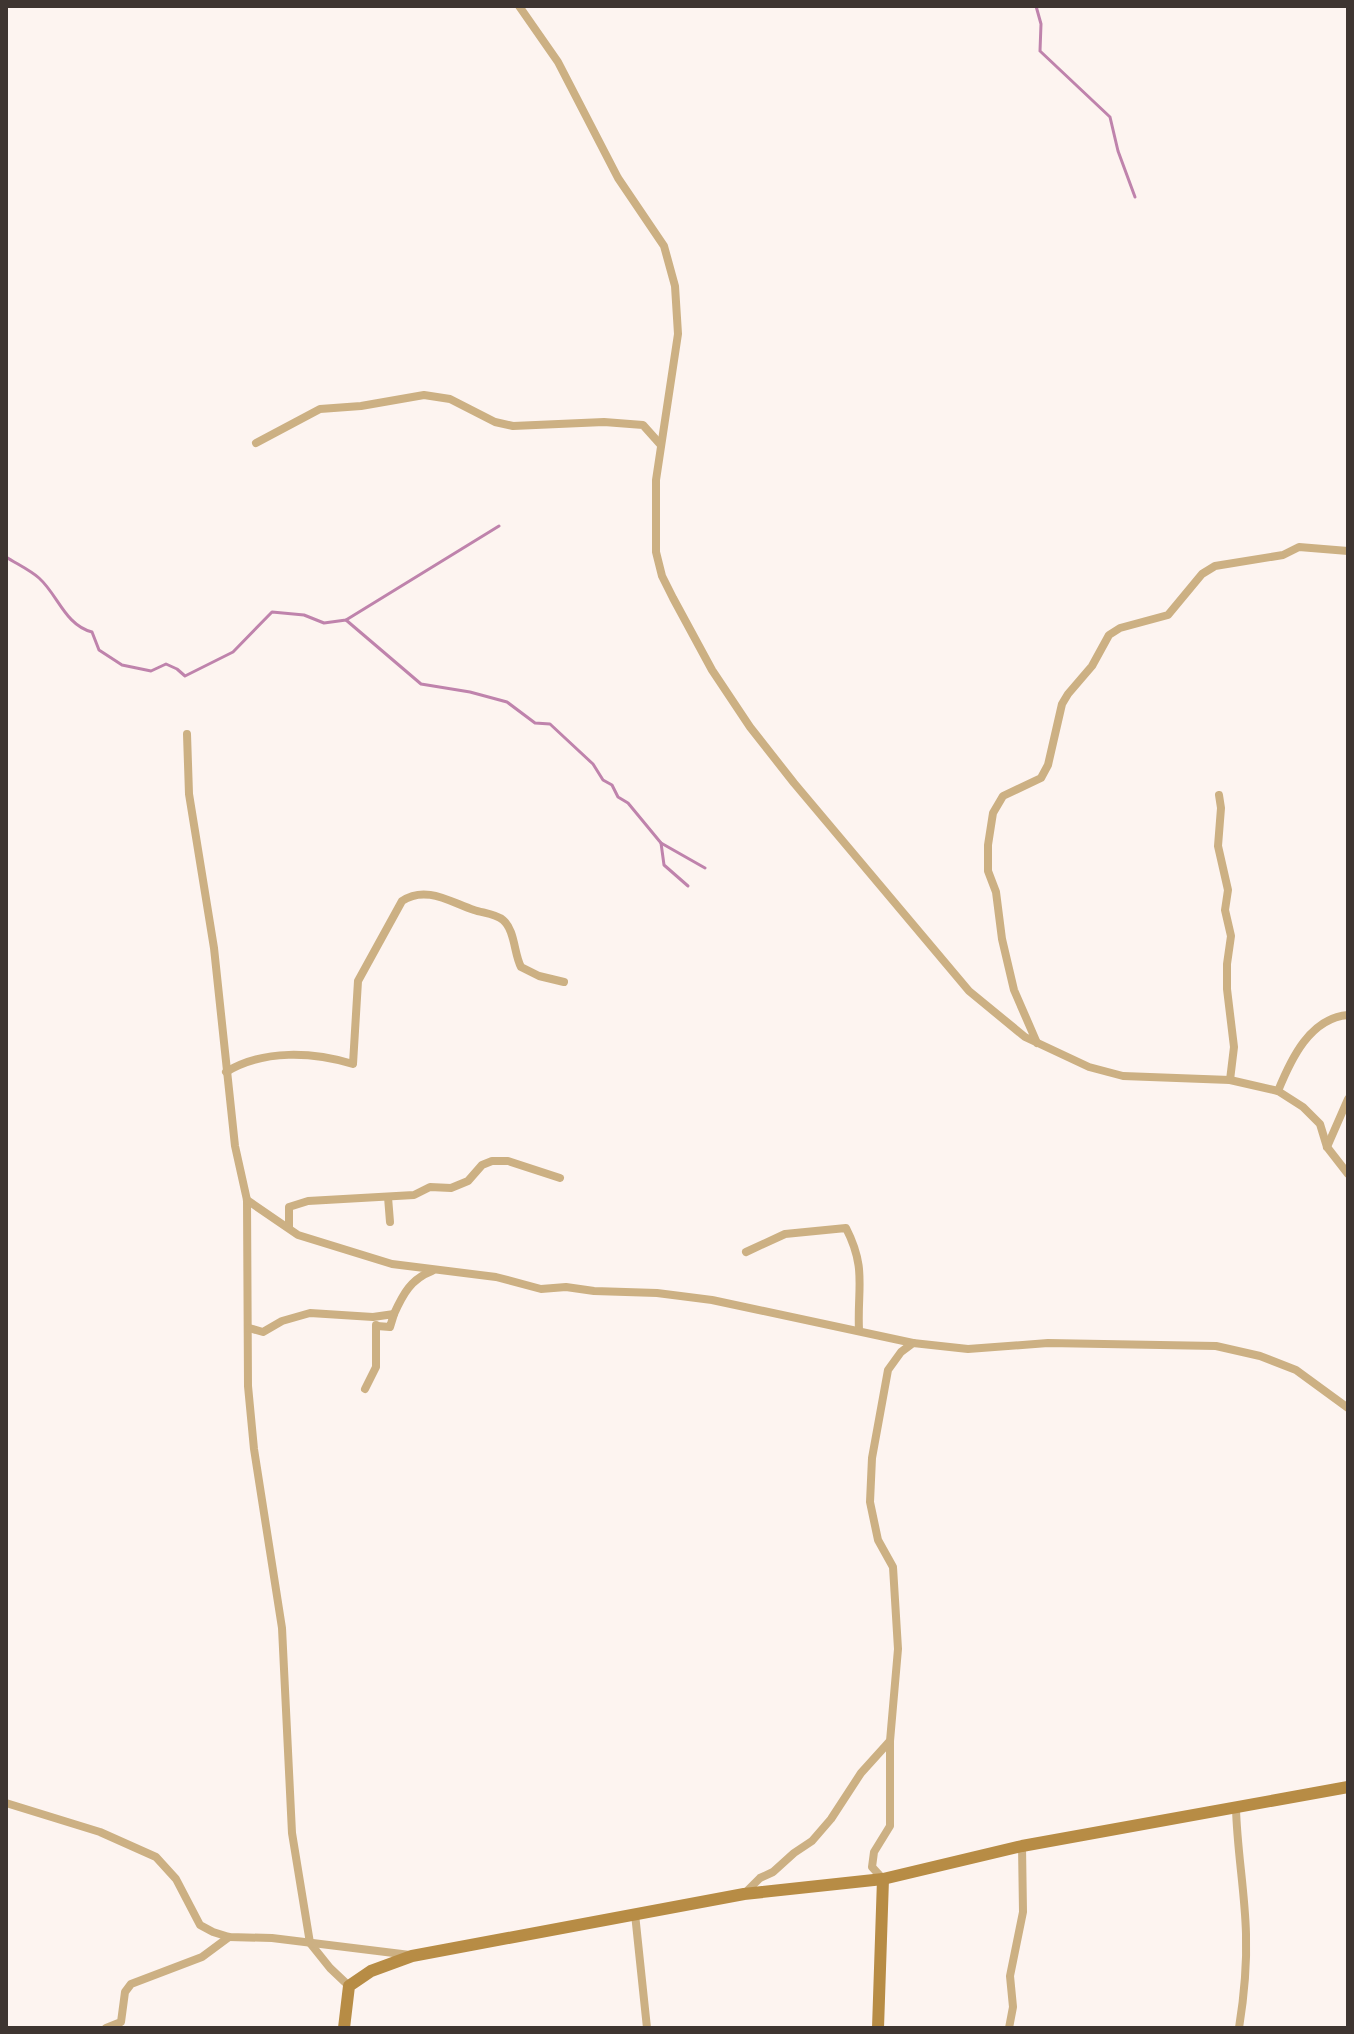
<svg xmlns="http://www.w3.org/2000/svg" width="1354" height="2034" viewBox="0 0 1354 2034" font-family="Helvetica,sans-serif">
  <style>
    .lines { fill: none; stroke-linecap: round; stroke-linejoin: round }
    .stream { stroke: #bf83ac; stroke-width: 3 }
    .street { stroke: #ccb083; stroke-width: 8 }
    .secondary { stroke: #b78c45; stroke-width: 12 }
  </style>
  <rect width="100%" height="100%" fill="#fdf4f0"/>
  <g class="lines">
    <g class="stream">
      <path d="M1036,6L1041,24L1040,51L1110,117L1118,151L1135,197"/>
      <path d="M6,557C17,564 30,570 39,578C58,595 65,625 92,632L99,650L122,665L151,671L166,664L177,669L185,676L233,652L272,612L304,615L324,623L346,620L499,526"/>
      <path d="M346,620L421,684L470,692L507,702L535,723L550,724L593,764L603,780L612,785L618,797L628,803L661,843L705,868"/>
      <path d="M661,843L664,865L688,886"/>
    </g>
    <g class="street">
      <path d="M519,6L558,62L618,178L664,246L675,286L678,334L656,480V552L662,576L673,598L712,670L750,727L794,783L969,991L1025,1037L1089,1067L1123,1076L1230,1080L1278,1091L1303,1107L1320,1124L1327,1147L1348,1174"/>
      <path d="M256,443L320,409L361,406L424,395L450,399L495,422L513,426L604,422L643,425L660,444"/>
      <path d="M187,734L189,794L214,948L235,1146L247,1200L248,1386L254,1449L282,1628L292,1833L310,1943L330,1968L349,1986"/>
      <path d="M1219,795L1221,808L1218,846L1228,890L1225,910L1231,936L1227,964V989L1234,1047L1230,1080"/>
      <path d="M1037,1043L1014,990L1002,939L996,892L988,871V845L993,813L1003,796L1041,778L1048,765L1062,704L1068,694L1092,666L1109,635L1120,628L1168,615L1202,574L1215,566L1283,555L1299,547L1348,551"/>
      <path d="M226,1072C264,1049 313,1052 353,1064L358,981L402,901C426,885 450,902 474,910C483,913 496,914 503,920C515,930 514,954 521,967L539,976L564,982"/>
      <path d="M1278,1091C1291,1059 1310,1018 1348,1015"/>
      <path d="M1327,1147L1348,1099"/>
      <path d="M388,1197L390,1222"/>
      <path d="M247,1200L298,1235L392,1264L496,1277L541,1289L566,1287L594,1291L657,1293L712,1300L913,1343"/>
      <path d="M289,1227V1207L308,1201L414,1195L430,1187L451,1188L468,1181L482,1165L492,1161H508L560,1178"/>
      <path d="M746,1252L785,1234L846,1228C867,1269 857,1288 859,1330"/>
      <path d="M394,1314C403,1294 411,1279 432,1271"/>
      <path d="M249,1328L263,1332L282,1321L310,1313L373,1317L394,1314L390,1327L377,1326"/>
      <path d="M365,1389L376,1367V1325"/>
      <path d="M6,1803L100,1832L156,1857L176,1879L200,1925L213,1932L229,1937L272,1938L410,1955"/>
      <path d="M1236,1808C1237,1850 1245,1892 1246,1934C1247,1966 1244,1997 1239,2028"/>
      <path d="M883,1879L872,1867L874,1852L890,1826V1741L898,1649L893,1567L878,1540L870,1502L872,1458L888,1370L901,1352L913,1343L968,1349L1048,1343L1216,1346L1260,1356L1296,1370L1348,1408"/>
      <path d="M744,1894L760,1878L773,1872L794,1853L812,1841L831,1819L861,1773L889,1742"/>
      <path d="M635,1914L647,2028"/>
      <path d="M106,2028L121,2022L125,1992L131,1984L202,1957L229,1937"/>
      <path d="M1009,2028L1013,2007L1010,1976L1023,1912L1022,1846"/>
    </g>
    <g class="secondary">
      <path d="M344,2028L349,1986L371,1971L412,1956L744,1894L883,1879L1022,1846L1348,1787"/>
      <path d="M878,2028L883,1879"/>
    </g>
  </g>
  <rect width="1354" height="2034" fill="none" stroke="#3e3531" stroke-width="16"/>
</svg>
